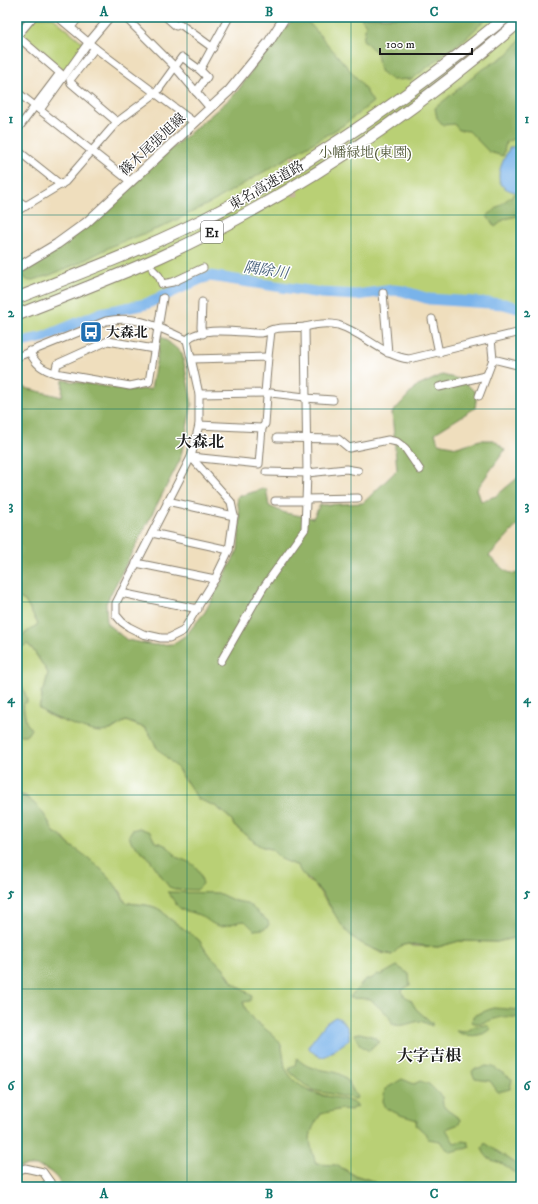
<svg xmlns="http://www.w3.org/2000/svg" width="538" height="1204" viewBox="0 0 538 1204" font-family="'IM FELL DW Pica','Noto Serif JP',serif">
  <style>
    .green { fill: #b9d074; stroke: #6a7648 }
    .forest { fill: #92b266; stroke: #576741 }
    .water { fill: #79b3ea; stroke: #4a6883 }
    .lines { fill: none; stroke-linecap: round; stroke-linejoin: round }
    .river { stroke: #79b3ea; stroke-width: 11 }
    .minor-tunnel { stroke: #c5b79d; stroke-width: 7; stroke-dasharray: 7 3.5; stroke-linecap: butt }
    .minor-casing { stroke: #867d6c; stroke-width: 9 }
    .major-casing { stroke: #867d6c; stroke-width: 11 }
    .highway-casing { stroke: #867d6c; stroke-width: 13 }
    .minor { stroke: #fff; stroke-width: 7 }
    .major { stroke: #fff; stroke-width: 9 }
    .highway { stroke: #fff; stroke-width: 11 }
    .grid { fill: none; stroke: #0f766e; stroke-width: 1; stroke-opacity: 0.55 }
    .labels { text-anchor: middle; stroke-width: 3; stroke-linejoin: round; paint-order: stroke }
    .shield { fill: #fff; stroke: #606060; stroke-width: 1 }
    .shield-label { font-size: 13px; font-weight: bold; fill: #1c1c1c }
    .street-label { font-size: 14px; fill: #1c1c1c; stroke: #fff }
    .park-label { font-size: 14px; fill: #535b3b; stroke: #fff }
    .poi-label { font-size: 14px; font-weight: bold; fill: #1c1c1c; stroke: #fff; text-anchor: start }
    .water-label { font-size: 15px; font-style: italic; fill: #466079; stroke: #fff }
    .quarter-label { font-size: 16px; font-weight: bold; fill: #1c1c1c; stroke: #fff }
    .neatline { fill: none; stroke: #0f766e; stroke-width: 1.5 }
    .grid-label { font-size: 13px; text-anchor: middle; font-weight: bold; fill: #0f766e }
  </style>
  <rect width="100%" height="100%" fill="#fff"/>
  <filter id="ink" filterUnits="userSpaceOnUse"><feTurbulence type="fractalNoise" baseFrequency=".025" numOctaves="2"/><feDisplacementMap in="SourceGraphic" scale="8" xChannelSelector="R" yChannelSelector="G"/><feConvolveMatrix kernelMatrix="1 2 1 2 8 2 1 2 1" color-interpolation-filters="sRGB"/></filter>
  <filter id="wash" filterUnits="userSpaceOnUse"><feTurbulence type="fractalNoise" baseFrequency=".012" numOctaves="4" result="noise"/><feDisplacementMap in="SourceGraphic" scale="16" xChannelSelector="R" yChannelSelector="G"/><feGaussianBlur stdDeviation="0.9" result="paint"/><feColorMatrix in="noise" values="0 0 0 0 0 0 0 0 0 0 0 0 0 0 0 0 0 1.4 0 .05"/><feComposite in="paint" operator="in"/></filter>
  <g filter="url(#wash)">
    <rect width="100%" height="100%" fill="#efdebd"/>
    <g class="green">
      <path d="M35,17H52L85,44L65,71L21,36Z"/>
      <path d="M293,17H521V309L507,305L426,296L390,285L381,292L370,297H345L311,294L201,276L134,305L95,314L42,335L17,342V280L72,241L235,97L289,28Z"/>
      <path d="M19,596L25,601L38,624L19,638L22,646L27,644L32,648L48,673L45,687L41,692L42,697L39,708C56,724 89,727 111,730L118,725L126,721L145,728L151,736L157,748L178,769L183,779L232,820L234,826L260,846L271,849L289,862L298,866L308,881L315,885L341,923L354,938L381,953L392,955L401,946L408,944L413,946L438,947L459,941L497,942L521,936V1187H382L370,1180L354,1175L344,1169L316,1164C315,1159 312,1154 310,1149C308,1138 312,1122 321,1114C325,1111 341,1109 345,1109V1100C326,1096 293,1091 285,1068C282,1059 285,1048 277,1040C265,1027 248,1020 243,1002L248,993L232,982L228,974L208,954L199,940L166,916C157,902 138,906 125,902L121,892L97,867L70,846L61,835L55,833L51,829L47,819L26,796L17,794V597Z"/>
    </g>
    <g class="forest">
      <path d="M296,17H302L311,25L361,83L373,102L342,126L214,201L162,227L114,245L79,263L50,275L29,281L20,275L92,222L117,201L158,160L225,103L237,92L267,49Z"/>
      <path d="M363,17H488L467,37L412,79L392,80L380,71L377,53L363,40L366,25L361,18Z"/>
      <path d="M521,39V136L506,142L503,156L489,152L469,131L459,130L454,124L443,125L437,118L435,108L480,71L508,54Z"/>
      <path d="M514,194L521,195V215L505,219L495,227L487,216Z"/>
      <path d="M161,336L182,353L192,404L180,460L106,603L107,624L127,640L154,645L173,644L186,635L205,612L238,550L240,519L237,497L266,488L269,506L285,513L313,518L320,505L363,503L397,470L392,413L416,387L442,375L463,380L477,394L475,408L435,433L438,443L457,447L480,440H494L505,450L477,489L481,501L496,496L521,475V521L489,556C498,564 508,578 521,572V936L497,942L459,941L438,947L408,944L401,946L392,955C377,951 360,945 348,933C335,919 329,900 316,886C309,879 301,876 298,866L281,859L271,849L260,846L234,826L232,820L217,807L198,799L178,769L157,748L151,736L145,728L126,721C117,725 111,732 100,732C89,732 47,716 39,708L42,697L41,692L45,687L48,673L32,648L27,644L22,647L19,638L38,624L25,601L17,597V386L62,397L63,380L128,390L151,389Z"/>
      <path d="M17,668L19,669C18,684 27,692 27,702L23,704L26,722L31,729L27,735H17Z"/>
      <path d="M17,794C30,797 40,808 47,819C50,824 51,829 55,833C63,836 65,842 71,846C92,859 115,879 125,902C138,906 157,902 166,916L199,940L208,954L223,967L232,982L252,996L250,1001L243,1002C248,1021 266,1027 278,1040C285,1049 282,1060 286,1069C290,1079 302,1087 311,1092C326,1099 345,1095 358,1106L351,1110L341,1109L321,1114C306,1136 309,1140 316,1164L336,1165L354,1175L370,1180L382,1187H63C52,1168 38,1162 17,1168Z"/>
      <path d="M139,828L150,832L155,842C166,844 171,848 176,857C194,864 198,864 203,884L197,890L175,889L169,887L149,858L131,842L129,835L132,830Z"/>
      <path d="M167,892L218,893L235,901L247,903L268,921L269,925L264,929L254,930L245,921C236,921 230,926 221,926C212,926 207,918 199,915C193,912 186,912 181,909C174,904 173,897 167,892Z"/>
      <path d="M397,966L409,974L410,985L402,990L403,995L411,1000L416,1009L432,1023V1026L421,1021C410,1022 403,1028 392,1024C389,1011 378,1009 371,999L349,998L366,979H371L378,974L381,975Z"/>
      <path d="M493,1008L521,1010V1018C514,1017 505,1016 498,1018C489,1020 481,1026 471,1022L475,1015Z"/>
      <path d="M487,1025L491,1029C483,1037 465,1038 456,1031L466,1032L475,1026Z"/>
      <path d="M360,1033L375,1037L380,1042L374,1045L369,1051L360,1045L354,1034Z"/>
      <path d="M297,1058C312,1075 332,1066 345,1078C350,1083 353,1091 357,1097L356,1099L316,1091L306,1086L290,1072L289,1069L295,1065Z"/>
      <path d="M486,1066L493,1067L512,1079L510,1089L498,1092L490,1081L475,1079L472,1072L474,1069H479Z"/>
      <path d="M402,1079L414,1084L420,1081L429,1084L442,1097L443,1105L446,1109L460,1119L459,1124L446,1129L454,1143L462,1141L468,1142L470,1147C464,1150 458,1149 451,1152L444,1147L440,1141L428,1139L425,1133L416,1125L417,1120L400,1115L386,1108L383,1101L385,1089Z"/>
      <path d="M485,1143L521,1167V1173L513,1172L503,1164L489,1159L484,1153L482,1148Z"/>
    </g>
    <g class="water">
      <path d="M510,147H521V193C488,189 499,168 510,147Z"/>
      <path d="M335,1017C344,1018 351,1031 349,1040L326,1056C320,1058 313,1054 309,1048V1045L326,1023Z"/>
    </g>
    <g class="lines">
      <path class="river" d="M17,343L44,337L101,313L146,304L200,279L210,276L321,293L357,295L393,290L403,291L429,299L504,304L521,309"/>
    </g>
  </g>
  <g filter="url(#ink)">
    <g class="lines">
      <path class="minor-tunnel" d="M292,159L294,198"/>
      <g class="minor-casing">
        <g id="minor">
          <path d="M125,17L175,67L210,108"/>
          <path d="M166,17L176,26L180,24L213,48"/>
          <path d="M71,27L79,17"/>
          <path d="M17,36L60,73L17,130"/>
          <path d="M17,36L33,17"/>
          <path d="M95,48L195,123"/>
          <path d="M200,70L229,17"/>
          <path d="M17,92L131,182"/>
          <path d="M40,110L88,43L110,17"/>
          <path d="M117,122L156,93L182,57L200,70L207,77L196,92"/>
          <path d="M17,150L61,185"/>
          <path d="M17,200L26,206"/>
          <path d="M17,211L65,182L117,122L71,83L70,80L95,48L58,17"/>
          <path d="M153,270L159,276L162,284L173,282L203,268"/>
          <path d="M383,293L388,353"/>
          <path d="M202,302L201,327L203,334"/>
          <path d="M432,319L439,353"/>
          <path d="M491,339L493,359L521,366"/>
          <path d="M187,340L199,394V425L191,457L116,603V615L122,622L129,627L143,634L161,638H169L183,631L215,579L229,550L234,516L231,502L191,457"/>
          <path d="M187,340C200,325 243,333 261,333C267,333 270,329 275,329C283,327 299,328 305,327C316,324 327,322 338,325C364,333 383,356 409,359L521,332"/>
          <path d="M29,351C36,364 41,369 55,373L130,386L149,382L163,298"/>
          <path d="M17,357L106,321C138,314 159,328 187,340"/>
          <path d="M268,357L271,331"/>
          <path d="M192,359L268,357L265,393L199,394"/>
          <path d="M55,373L57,364L108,341L154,349"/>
          <path d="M439,387L485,376"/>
          <path d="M271,393L305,397"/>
          <path d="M479,396L493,359"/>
          <path d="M305,398L333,400"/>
          <path d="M199,425L262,428"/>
          <path d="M277,438L338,439L349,448L388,440L397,442L405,448L420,470"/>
          <path d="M191,457L259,464L262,428L265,424L267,396L265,393"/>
          <path d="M266,472L307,473"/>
          <path d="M307,473L346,469L358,471"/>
          <path d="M306,499L358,498"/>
          <path d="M167,501L234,516"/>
          <path d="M275,501H306"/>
          <path d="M152,533L229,550"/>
          <path d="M136,563L215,579"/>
          <path d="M121,593L198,609"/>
          <path d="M221,661L263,588L305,529L307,473L305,327"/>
          <path d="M17,1171L25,1168L43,1172L50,1182"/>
          <path d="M43,1187L50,1182V1187"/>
        </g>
      </g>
      <g class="major-casing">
        <path id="major" d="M17,268L57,244L86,223L229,91L269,42L285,17"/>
      </g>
      <g class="highway-casing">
        <g id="highway">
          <path d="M17,298C78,274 139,251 198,222C309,167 410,96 506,17"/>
          <path d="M17,315C65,296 113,278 160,257C292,197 412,115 521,20"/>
        </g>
      </g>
      <use href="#minor" class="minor"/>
      <use href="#major" class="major"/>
      <use href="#highway" class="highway"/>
    </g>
  </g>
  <path class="grid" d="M187,17V1187M351,17V1187M17,215H521M17,409H521M17,602H521M17,795H521M17,989H521"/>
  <defs>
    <g id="bus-square" transform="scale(1.15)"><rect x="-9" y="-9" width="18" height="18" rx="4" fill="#1f6fb2" stroke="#fff"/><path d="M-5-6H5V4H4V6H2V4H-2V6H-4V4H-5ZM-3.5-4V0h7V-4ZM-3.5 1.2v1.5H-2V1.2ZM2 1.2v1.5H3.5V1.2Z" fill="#fff"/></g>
  </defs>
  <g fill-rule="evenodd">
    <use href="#bus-square" x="91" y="332"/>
  </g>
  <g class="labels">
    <rect class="shield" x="201" y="221" width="22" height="22" rx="3"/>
    <g class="shield-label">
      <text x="212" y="237">E1</text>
    </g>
    <g class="street-label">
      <text transform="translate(152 144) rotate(-43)" y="5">篠木尾張旭線</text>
      <text transform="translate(266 185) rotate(-30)" y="5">東名高速道路</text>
    </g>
    <g class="park-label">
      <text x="365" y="157">小幡緑地(東園)</text>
    </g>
    <g class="poi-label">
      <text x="106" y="337">大森北</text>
    </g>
    <g class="water-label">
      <text transform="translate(266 270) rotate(9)" y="5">隅除川</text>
    </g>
    <g class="quarter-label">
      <text x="200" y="447">大森北</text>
      <text x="429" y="1061">大字吉根</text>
    </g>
  </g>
  <rect width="538" height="1204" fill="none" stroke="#fff" stroke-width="44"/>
  <path d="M380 48v6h92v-6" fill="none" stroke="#1c1c1c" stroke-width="2"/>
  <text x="386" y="48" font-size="12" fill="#1c1c1c" stroke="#ffffff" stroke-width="3" paint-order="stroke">100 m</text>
  <rect x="22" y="22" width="494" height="1160" class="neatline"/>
  <g class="grid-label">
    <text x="104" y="16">A</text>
    <text x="269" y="16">B</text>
    <text x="434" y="16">C</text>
    <text x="11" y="123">1</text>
    <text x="527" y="123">1</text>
    <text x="11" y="317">2</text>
    <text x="527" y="317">2</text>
    <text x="11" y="510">3</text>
    <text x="527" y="510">3</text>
    <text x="11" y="703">4</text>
    <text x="527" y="703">4</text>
    <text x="11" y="897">5</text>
    <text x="527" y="897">5</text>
    <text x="11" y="1090">6</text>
    <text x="527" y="1090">6</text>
    <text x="104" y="1198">A</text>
    <text x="269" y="1198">B</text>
    <text x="434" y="1198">C</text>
  </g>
</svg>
